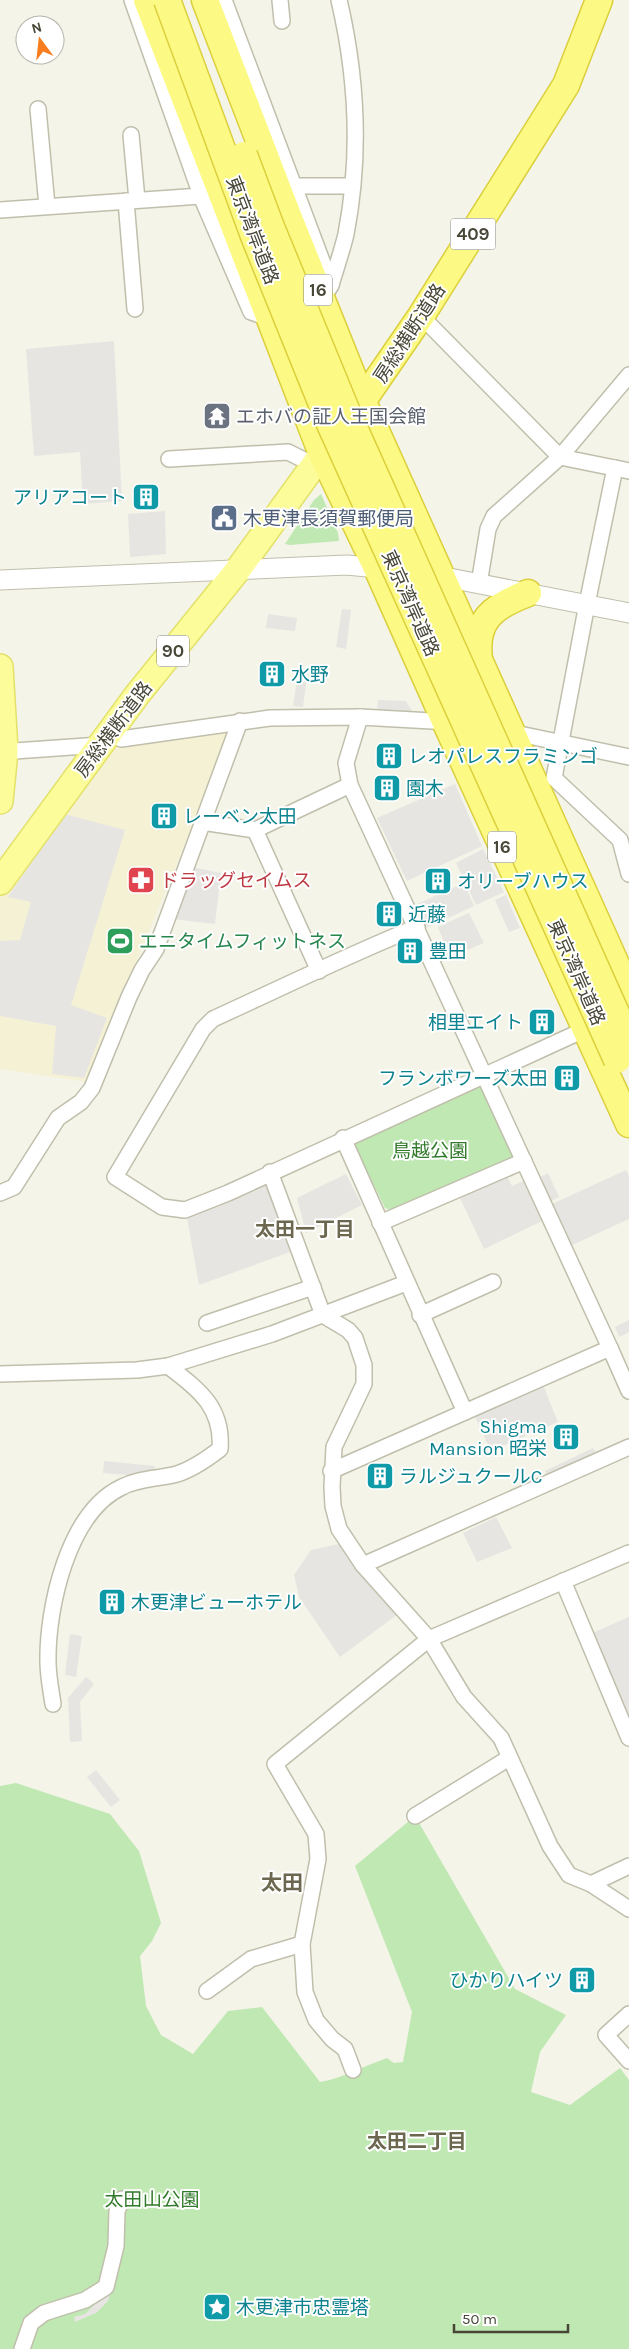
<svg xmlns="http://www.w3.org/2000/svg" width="629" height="2349" viewBox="0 0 629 2349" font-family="Karla,'Noto Sans JP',sans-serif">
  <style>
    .commercial { fill: #f5f1d5 }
    .green { fill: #c0e8b3 }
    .parking { fill: #e6e5e1 }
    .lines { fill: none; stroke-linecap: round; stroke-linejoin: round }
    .minor-casing { stroke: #c0bfac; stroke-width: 18 }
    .tertiary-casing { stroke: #c0bfac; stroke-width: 21 }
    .primary-casing { stroke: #e3e169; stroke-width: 28 }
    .trunk-casing { stroke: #dccf3c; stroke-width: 29 }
    .minor { stroke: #fff; stroke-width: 15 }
    .tertiary { stroke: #fff; stroke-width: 19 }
    .primary { stroke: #fcfd9a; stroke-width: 25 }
    .trunk { stroke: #fcfa84; stroke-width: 26 }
    .trunk-bridge-casing { stroke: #dccf3c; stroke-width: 29; stroke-linecap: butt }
    .trunk-bridge { stroke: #fcfa84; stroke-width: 26 }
    .labels { text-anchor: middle; stroke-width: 4; stroke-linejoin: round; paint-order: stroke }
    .shield { fill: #fff; stroke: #7f7e73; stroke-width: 1 }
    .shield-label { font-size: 18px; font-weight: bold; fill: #484637 }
    .street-label { font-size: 19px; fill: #484637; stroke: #fff }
    .worship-label { font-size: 19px; fill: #5b616d; stroke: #fff; text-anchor: start }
    .culture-label { font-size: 19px; fill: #0d838f; stroke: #fff; text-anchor: start }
    .service-label { font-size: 19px; fill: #4e5e75; stroke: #fff; text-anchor: start }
    .health-label { font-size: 19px; fill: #be3a42; stroke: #fff; text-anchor: start }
    .leisure-label { font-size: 19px; fill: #27864d; stroke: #fff; text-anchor: start }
    .park-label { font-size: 19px; fill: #327a2b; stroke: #fff }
    .neighbourhood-label { font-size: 20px; font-weight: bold; fill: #6b684f; stroke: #fff }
    .quarter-label { font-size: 21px; font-weight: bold; fill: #6b684f; stroke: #fff }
  </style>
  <rect width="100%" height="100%" fill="#f4f4e9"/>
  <path class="commercial" d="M232,730L87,1082L0,1069V890L109,739Z"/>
  <g class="green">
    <path d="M321,494L338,533L339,541L290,545L285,544L314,500Z"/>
    <path d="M483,1082L513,1157L445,1189L391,1210L385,1208L355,1147V1138Z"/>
    <path d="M16,1783L110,1814L139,1851L161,1923L152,1941L140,1956L146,2006L161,2035L193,2054L228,2011L262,2007L320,2082C343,2078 364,2066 387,2058L394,2063L403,2062L412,2012L355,1866L415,1816L515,1989L566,2015L540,2052L531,2092L570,2105L620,2068L629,2080V2349H0V1786Z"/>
  </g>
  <g class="parking">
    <path d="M114,341L122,501L83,504L80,452L34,456L26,349Z"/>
    <path d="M165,511L166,554L130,557L128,514Z"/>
    <path d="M342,609L351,610L346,649L336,647Z"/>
    <path d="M268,614L297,618L295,631L266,628Z"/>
    <path d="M299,667L308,669L303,707L293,706Z"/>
    <path d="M378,700L406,701L415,716L377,713Z"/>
    <path d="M455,784L482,846L407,881L377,818Z"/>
    <path d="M64,814L125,830L71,1005L107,1018L84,1078L52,1074L56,1026L0,1016V941L20,940L31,902L8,897Z"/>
    <path d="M483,849L504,892L476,905L456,863Z"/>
    <path d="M187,866L221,873L215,924L172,919Z"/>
    <path d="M464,883L474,906L426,928L415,905Z"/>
    <path d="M506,895L520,928L509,932L495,900Z"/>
    <path d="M469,913L484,943L450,957L438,927Z"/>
    <path d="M626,1170L629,1176V1219L570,1246L552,1204Z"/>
    <path d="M548,1173L559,1197L549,1202L539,1178Z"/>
    <path d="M346,1174L362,1205L306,1233L297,1198Z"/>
    <path d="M507,1176L512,1186L523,1181L542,1221L484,1249L460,1198Z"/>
    <path d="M268,1183L293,1251L199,1285L187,1218Z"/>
    <path d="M629,1320V1332L619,1337L615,1327Z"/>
    <path d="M543,1385L558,1422L491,1451L475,1417Z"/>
    <path d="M593,1448L597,1455L548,1477L545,1471Z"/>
    <path d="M104,1461L155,1466L154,1477L103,1473Z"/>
    <path d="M496,1517L512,1548L477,1562L463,1533Z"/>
    <path d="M339,1544L398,1614L340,1657L299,1597L294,1575L311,1550Z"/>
    <path d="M629,1617V1715L592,1633Z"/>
    <path d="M70,1634L82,1636L76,1677L65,1675Z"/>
    <path d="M86,1677L94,1684L80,1702L82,1741L70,1742L68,1698Z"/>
    <path d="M96,1770L120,1800L111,1807L87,1777Z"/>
    <path d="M106,2293L110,2295L108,2301L96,2313L75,2322L74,2317L85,2314Z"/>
  </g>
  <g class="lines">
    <g class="minor-casing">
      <g id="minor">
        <path d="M132,0L203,201L251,312L269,318"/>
        <path d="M224,0L331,285L322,300"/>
        <path d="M280,0L282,21"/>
        <path d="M38,109L47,206"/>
        <path d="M131,135L137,200"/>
        <path d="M294,186H352"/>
        <path d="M126,201L135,309"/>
        <path d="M0,210L201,196"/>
        <path d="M331,285C336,268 342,251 346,234C361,156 357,77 339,0"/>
        <path d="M421,316L560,457L629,471"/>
        <path d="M169,459L288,452L314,465"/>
        <path d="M615,468L587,604L554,778L620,840L629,874"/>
        <path d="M479,584L488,529L494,516L560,457L629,375"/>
        <path d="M360,717L346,763L350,785L610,1348"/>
        <path d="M110,732L121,739L270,718L360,717L450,722"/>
        <path d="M510,732L629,757"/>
        <path d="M0,752L100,745"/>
        <path d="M202,822L255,830L350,785"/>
        <path d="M255,830L319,971"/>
        <path d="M417,927C348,955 281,988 213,1019L203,1029L115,1177L162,1207L185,1210L228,1193L586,1029"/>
        <path d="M343,1138L465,1412"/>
        <path d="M270,1172L323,1315L348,1330L355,1338L364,1365V1384L334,1447L332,1487L333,1506L339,1529L363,1565L429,1639L464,1697L501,1738L550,1846L569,1875L591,1884L629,1909"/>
        <path d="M0,1193L14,1187L58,1118L81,1102L92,1088L129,997L142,970L156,949L240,721"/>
        <path d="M380,1223L524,1161"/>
        <path d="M420,1315L493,1282"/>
        <path d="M207,1323L313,1287"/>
        <path d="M0,1374L137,1370L168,1366L272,1334L406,1283"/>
        <path d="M331,1471L610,1348L629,1391"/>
        <path d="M363,1565L629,1447"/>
        <path d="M563,1581L629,1738"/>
        <path d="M53,1704C51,1690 48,1676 48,1662C47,1608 68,1512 122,1487C139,1478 159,1479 177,1474C193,1469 207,1459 220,1449C223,1407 199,1390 168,1366"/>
        <path d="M415,1816L509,1758"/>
        <path d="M591,1884L629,1866"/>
        <path d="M207,1991L251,1959L302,1944"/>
        <path d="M629,2014L606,2035L629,2061"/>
        <path d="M353,2070L345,2049L332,2039L316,2020L305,1992L302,1944L318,1859L316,1834L275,1764L429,1639L629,1553"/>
        <path d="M22,2349L31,2323L44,2313L85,2300L106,2287L116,2246L117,2211L122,2199"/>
      </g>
    </g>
    <g class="tertiary-casing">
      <g id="tertiary">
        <path d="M434,575L629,613"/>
        <path d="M0,580L347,565L387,569"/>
      </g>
    </g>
    <g class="primary-casing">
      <g id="primary">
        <path d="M0,667L5,751L0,801"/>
        <path d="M0,882L137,695L237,571L322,454"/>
      </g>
    </g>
    <g class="trunk-casing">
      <g id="trunk">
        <path d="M147,0L322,454L377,568L445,721L629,1124"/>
        <path d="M205,0L287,213L363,402L629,993"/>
        <path d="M355,412L421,316L566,85L599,0"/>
        <path d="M479,659C474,619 494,606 528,593"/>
      </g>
    </g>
    <use href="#minor" class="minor"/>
    <use href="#tertiary" class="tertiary"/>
    <use href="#primary" class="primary"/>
    <use href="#trunk" class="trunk"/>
    <g class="trunk-bridge-casing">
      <g id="trunk-bridge">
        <path d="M167,0L254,236L330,424L617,1060"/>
        <path d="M244,155L271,227L347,412L629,1042"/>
      </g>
    </g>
    <use href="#trunk-bridge" class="trunk-bridge"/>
  </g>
  <defs>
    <g id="temple-square" transform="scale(1.4375)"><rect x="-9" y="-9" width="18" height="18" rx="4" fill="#6b7280" stroke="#fff"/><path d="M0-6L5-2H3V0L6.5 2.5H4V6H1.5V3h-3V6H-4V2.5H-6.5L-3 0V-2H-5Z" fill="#fff"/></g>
    <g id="building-square" transform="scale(1.4375)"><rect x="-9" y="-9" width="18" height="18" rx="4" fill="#0f9aa8" stroke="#fff"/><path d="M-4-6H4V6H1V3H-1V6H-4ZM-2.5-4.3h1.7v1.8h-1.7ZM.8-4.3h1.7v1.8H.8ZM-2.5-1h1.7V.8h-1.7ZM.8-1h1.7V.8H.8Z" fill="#fff"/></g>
    <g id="civic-square" transform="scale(1.4375)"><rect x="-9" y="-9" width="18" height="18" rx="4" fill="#5c6f8a" stroke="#fff"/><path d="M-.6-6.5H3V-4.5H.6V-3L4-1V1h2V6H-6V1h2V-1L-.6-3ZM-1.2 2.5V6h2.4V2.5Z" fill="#fff"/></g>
    <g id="pharmacy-square" transform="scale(1.4375)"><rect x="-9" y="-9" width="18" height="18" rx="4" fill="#e0444e" stroke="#fff"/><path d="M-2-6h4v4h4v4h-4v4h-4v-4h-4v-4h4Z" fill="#fff"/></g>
    <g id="stadium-square" transform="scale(1.4375)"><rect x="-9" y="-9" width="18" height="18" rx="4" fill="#2e9e5b" stroke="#fff"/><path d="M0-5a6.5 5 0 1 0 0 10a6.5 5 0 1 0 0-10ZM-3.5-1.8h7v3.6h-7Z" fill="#fff"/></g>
    <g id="sight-square" transform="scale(1.4375)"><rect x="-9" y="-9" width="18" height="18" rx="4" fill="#0f9aa8" stroke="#fff"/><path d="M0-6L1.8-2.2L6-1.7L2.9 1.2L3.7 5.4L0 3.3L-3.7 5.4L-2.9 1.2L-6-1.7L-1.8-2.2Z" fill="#fff"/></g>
  </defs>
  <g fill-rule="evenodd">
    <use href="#temple-square" x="217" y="416"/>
    <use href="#building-square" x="146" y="497"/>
    <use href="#civic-square" x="224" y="518"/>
    <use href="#building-square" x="272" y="674"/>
    <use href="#building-square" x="389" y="756"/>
    <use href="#building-square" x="387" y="788"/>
    <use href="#building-square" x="164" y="816"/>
    <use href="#pharmacy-square" x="141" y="880"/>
    <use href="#building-square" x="438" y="881"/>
    <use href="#building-square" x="389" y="914"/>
    <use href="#stadium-square" x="120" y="941"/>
    <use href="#building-square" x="410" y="951"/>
    <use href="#building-square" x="542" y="1022"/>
    <use href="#building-square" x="567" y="1078"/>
    <use href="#building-square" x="566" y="1437"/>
    <use href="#building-square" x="380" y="1476"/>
    <use href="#building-square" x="112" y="1602"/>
    <use href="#building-square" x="582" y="1980"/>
    <use href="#sight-square" x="217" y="2307"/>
  </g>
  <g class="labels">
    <g class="shield">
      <rect x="450.5" y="218.5" width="45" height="31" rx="4"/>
      <rect x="304" y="274.5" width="28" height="31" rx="4"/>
      <rect x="157" y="635.5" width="32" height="31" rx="4"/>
      <rect x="488" y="831.5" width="28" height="31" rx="4"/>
    </g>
    <g class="shield-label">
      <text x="473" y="240">409</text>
      <text x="318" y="296">16</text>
      <text x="173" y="657">90</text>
      <text x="502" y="853">16</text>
    </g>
    <g class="street-label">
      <text transform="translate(253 230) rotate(69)" y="7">東京湾岸道路</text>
      <text transform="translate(409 333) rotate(-57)" y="7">房総横断道路</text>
      <text transform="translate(411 603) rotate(66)" y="7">東京湾岸道路</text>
      <text transform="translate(113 729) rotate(-53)" y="7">房総横断道路</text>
      <text transform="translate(577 972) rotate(66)" y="7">東京湾岸道路</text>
    </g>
    <g class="worship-label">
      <text x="236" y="423">エホバの証人王国会館</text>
    </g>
    <g class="culture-label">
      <text x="127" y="504" text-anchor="end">アリアコート</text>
      <text x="291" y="681">水野</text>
      <text x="408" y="763">レオパレスフラミンゴ</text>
      <text x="406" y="795">園木</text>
      <text x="183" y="823">レーベン太田</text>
      <text x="457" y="888">オリーブハウス</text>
      <text x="408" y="921">近藤</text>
      <text x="429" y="958">豊田</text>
      <text x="523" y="1029" text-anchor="end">相里エイト</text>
      <text x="548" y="1085" text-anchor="end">フランボワーズ太田</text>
      <text x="547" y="1433" text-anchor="end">Shigma<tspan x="547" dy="22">Mansion 昭栄</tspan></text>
      <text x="399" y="1483">ラルジュクールC</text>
      <text x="131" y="1609">木更津ビューホテル</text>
      <text x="563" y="1987" text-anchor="end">ひかりハイツ</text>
      <text x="236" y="2314">木更津市忠霊塔</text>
    </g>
    <g class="service-label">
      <text x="243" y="525">木更津長須賀郵便局</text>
    </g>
    <g class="health-label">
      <text x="160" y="887">ドラッグセイムス</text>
    </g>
    <g class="leisure-label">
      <text x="139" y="948">エニタイムフィットネス</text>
    </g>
    <g class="park-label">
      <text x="430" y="1157">鳥越公園</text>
      <text x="152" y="2206">太田山公園</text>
    </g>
    <g class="neighbourhood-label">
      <text x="305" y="1236">太田一丁目</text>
      <text x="417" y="2148">太田二丁目</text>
    </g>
    <g class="quarter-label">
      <text x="282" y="1890">太田</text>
    </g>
  </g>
  <g transform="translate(40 40) rotate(345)"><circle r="24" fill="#ffffff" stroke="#b6b5af"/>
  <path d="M0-4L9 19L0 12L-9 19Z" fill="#f77d1e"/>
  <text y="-8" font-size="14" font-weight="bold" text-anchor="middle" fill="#484637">N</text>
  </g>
  <path d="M454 2324v8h114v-8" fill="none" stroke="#484637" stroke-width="2.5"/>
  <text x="462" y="2324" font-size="15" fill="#484637" stroke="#ffffff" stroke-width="4" paint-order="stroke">50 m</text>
</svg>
